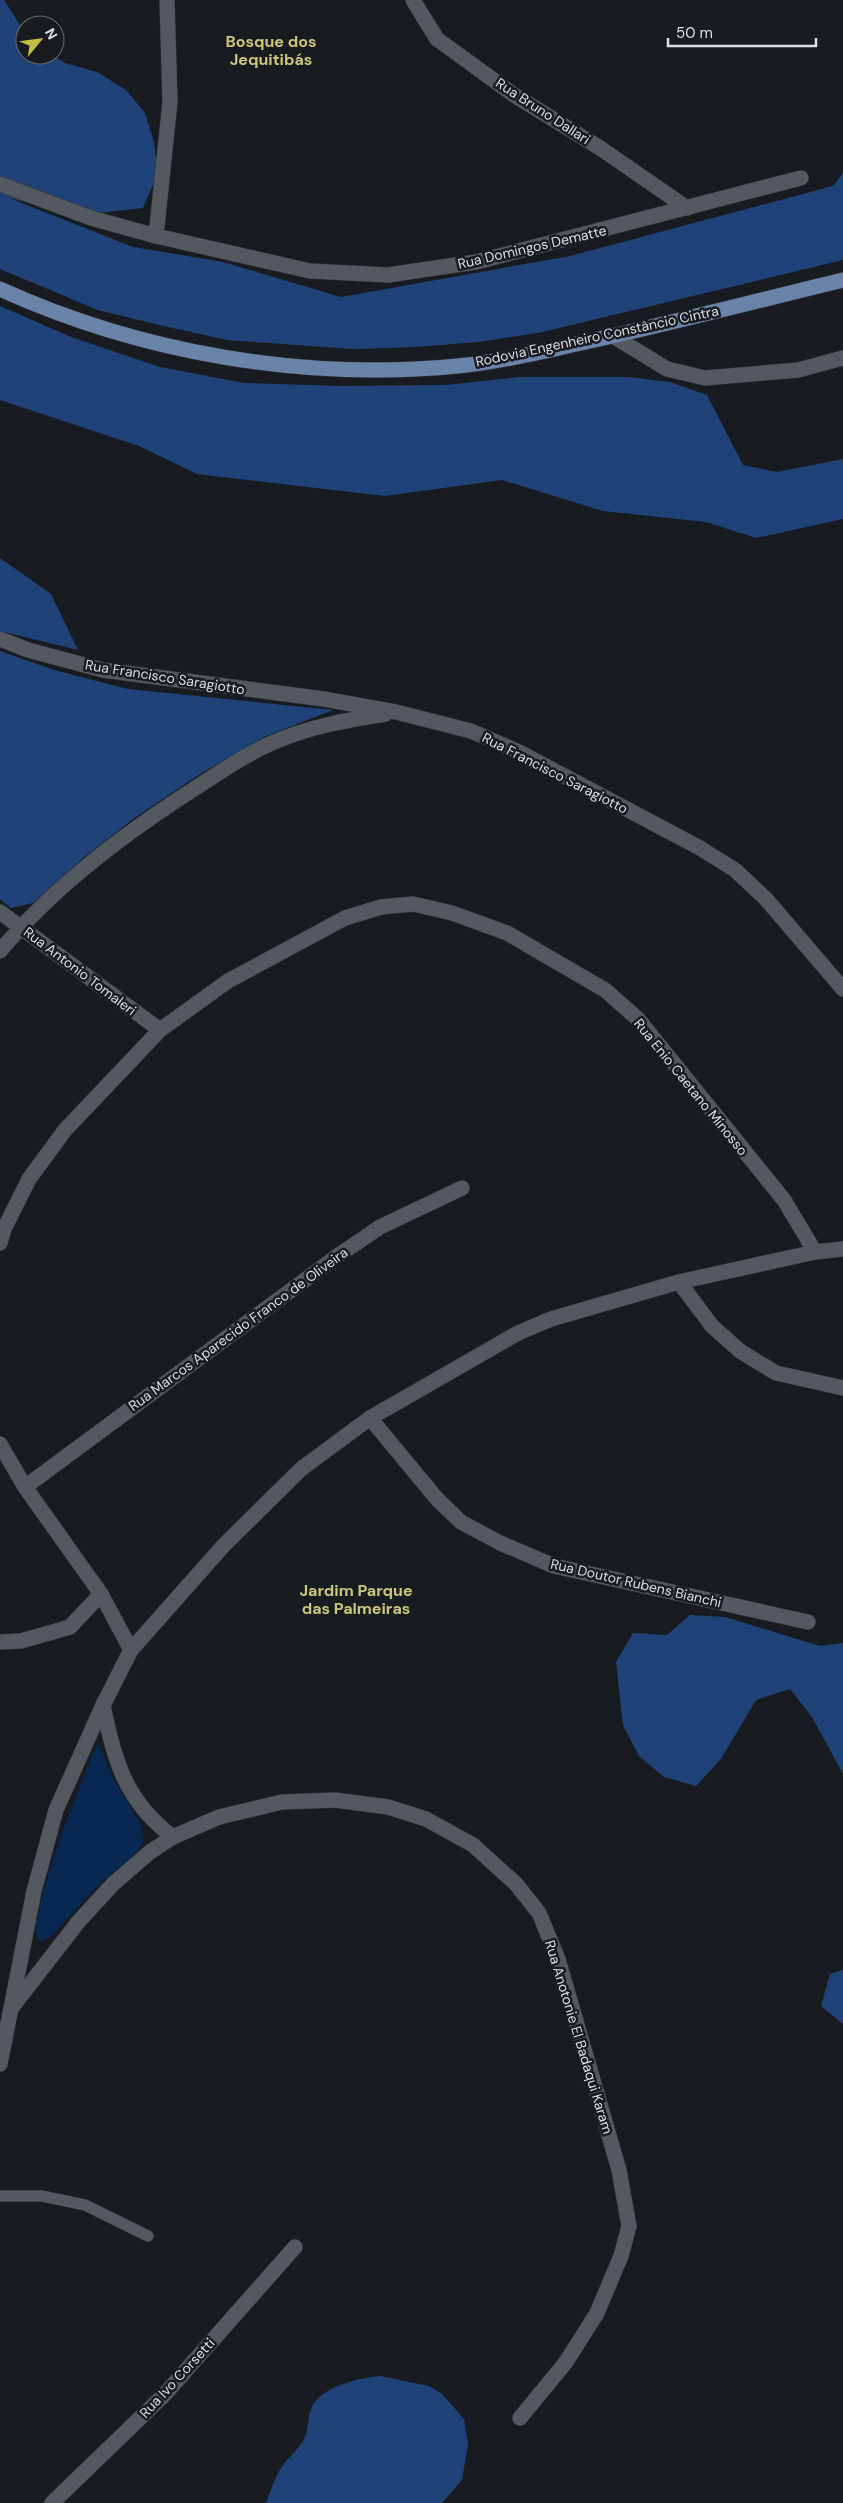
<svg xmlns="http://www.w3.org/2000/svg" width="843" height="2503" viewBox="0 0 843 2503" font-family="'DM Sans',sans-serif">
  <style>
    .green { fill: #082752 }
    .forest { fill: #1f4378 }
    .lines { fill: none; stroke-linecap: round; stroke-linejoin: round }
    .lane-casing { stroke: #33363a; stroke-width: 12 }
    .street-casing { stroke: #33363a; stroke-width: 16 }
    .primary-casing { stroke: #33363a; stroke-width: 16 }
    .lane { stroke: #54585f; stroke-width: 11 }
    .street { stroke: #54585f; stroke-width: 15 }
    .primary { stroke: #6a83a9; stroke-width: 15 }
    .labels { text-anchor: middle; stroke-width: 5; stroke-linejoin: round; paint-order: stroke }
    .street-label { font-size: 14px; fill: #dbdee2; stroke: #181c21 }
    .quarter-label { font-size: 16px; font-weight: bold; fill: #c9c87a; stroke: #181c21 }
  </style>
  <rect width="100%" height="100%" fill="#181c21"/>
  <path class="green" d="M99,1745L115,1782L142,1826L143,1842L133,1858L100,1883L51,1937L40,1942L35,1931L42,1895L60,1838L95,1748Z"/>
  <g class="forest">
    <path d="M0,0H4L25,33V55H52L65,63L97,72L126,90L145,113L154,142L158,173L143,208L80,215L9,198L133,247L223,262L341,297L570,256L833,186L843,173V260L538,333L478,342L416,347L354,349L227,340L159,325L98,310L0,269Z"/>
    <path d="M0,306L71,337L160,367L244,383L340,386L446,385L519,377H628L670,382L707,395L743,465L777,472L843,459V519L756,538L706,522L603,511L502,480L385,496L197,474L139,446L0,400Z"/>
    <path d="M0,558L51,594L78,650L0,631Z"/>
    <path d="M0,651L54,670L128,689L333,710L264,737L197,776L133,819L83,858L33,903L11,908L0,899Z"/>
    <path d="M690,1615L725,1617L820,1646L843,1643V1774L812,1717L790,1689L756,1700L721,1759L696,1786L664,1777L639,1756L623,1725L616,1662L633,1633L667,1635Z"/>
    <path d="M843,1970V2024L821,2006L830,1974Z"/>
    <path d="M380,2376L429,2386L442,2394L464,2419L468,2444L462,2480L442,2503H266C271,2491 274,2479 281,2468C287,2458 297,2451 303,2441C309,2431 307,2418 312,2407C322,2386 359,2378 380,2376Z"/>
  </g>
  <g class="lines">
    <g class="lane-casing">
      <path id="lane" d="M0,2196H42L85,2205L148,2236"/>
    </g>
    <g class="street-casing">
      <g id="street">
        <path d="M413,0L437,39L514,95L600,148L687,208"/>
        <path d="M0,184L91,218L156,236L310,271L388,275L476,262L801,178"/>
        <path d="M156,236L170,102L167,0"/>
        <path d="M613,336L667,369L705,378L798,370L843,358"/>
        <path d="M0,639L28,650L103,670L324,699L396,712L471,731L519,752L700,848L735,870L766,899L843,989"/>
        <path d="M0,912L160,1030"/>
        <path d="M0,951C55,885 128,831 200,785C225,769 251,751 279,740C313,726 348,720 385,714"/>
        <path d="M0,1243L4,1229L29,1179L65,1130L160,1030L228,981L345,918L381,907L413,904L452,913L507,933L605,990L638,1019L784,1200L815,1252"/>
        <path d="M679,1282L712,1326L740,1351L776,1373L843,1388"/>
        <path d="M370,1418L437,1499L461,1522L500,1543L554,1566L808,1622"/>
        <path d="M0,1444L25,1487L101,1594L131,1650"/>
        <path d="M25,1487L336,1257L380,1227L462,1188"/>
        <path d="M0,1642L21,1641L70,1627L101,1594"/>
        <path d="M103,1705C114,1761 126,1802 173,1837"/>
        <path d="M13,2006L79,1921L113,1884L150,1852L173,1837L219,1817L282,1802L335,1800L388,1807L426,1819L473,1845L516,1884L539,1913L558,1959L619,2170L629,2226L621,2256L597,2313L566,2362L520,2418"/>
        <path d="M0,2064L34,1891L56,1810L103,1705L131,1650L224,1545L301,1469L370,1418L518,1333L551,1319L679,1282L815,1252L843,1249"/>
        <path d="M52,2503L165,2394L295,2247"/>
      </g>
    </g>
    <g class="primary-casing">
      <path id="primary" d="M0,289C141,353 303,381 458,366C499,362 540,352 581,343C669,324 756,301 843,280"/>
    </g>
    <use href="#lane" class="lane"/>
    <use href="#street" class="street"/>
    <use href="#primary" class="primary"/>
  </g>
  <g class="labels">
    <g class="street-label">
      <text transform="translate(543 111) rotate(33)" y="5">Rua Bruno Dallari</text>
      <text transform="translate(532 247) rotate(-13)" y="5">Rua Domingos Dematte</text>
      <text transform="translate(597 336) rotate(-12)" y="5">Rodovia Engenheiro Constâncio Cintra</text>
      <text transform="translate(165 677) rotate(9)" y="5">Rua Francisco Saragiotto</text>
      <text transform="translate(555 773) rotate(27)" y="5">Rua Francisco Saragiotto</text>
      <text transform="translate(80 971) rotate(37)" y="5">Rua Antonio Tomaleri</text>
      <text transform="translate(691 1087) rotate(51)" y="5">Rua Enio Caetano Minosso</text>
      <text transform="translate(238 1329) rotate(-36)" y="5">Rua Marcos Aparecido Franco de Oliveira</text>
      <text transform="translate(636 1583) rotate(13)" y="5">Rua Doutor Rubens Bianchi</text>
      <text transform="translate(579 2037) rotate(73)" y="5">Rua Anotonie El Badaqui Karam</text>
      <text transform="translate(177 2378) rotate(-47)" y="5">Rua Ivo Corsetti</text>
    </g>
    <g class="quarter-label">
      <text x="271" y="47">Bosque dos<tspan x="271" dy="18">Jequitibás</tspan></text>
      <text x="356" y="1596">Jardim Parque<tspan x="356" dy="18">das Palmeiras</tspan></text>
    </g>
  </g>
  <g transform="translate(40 40) rotate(61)"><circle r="24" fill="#181c21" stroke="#666a6e"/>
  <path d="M0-4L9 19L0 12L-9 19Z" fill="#c1be40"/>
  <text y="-8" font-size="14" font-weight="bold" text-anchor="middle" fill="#dbdee2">N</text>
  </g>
  <path d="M668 38v8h148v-8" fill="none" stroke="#dbdee2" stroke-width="2.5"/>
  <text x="676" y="38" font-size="15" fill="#dbdee2" stroke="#181c21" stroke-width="4" paint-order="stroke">50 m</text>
</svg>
